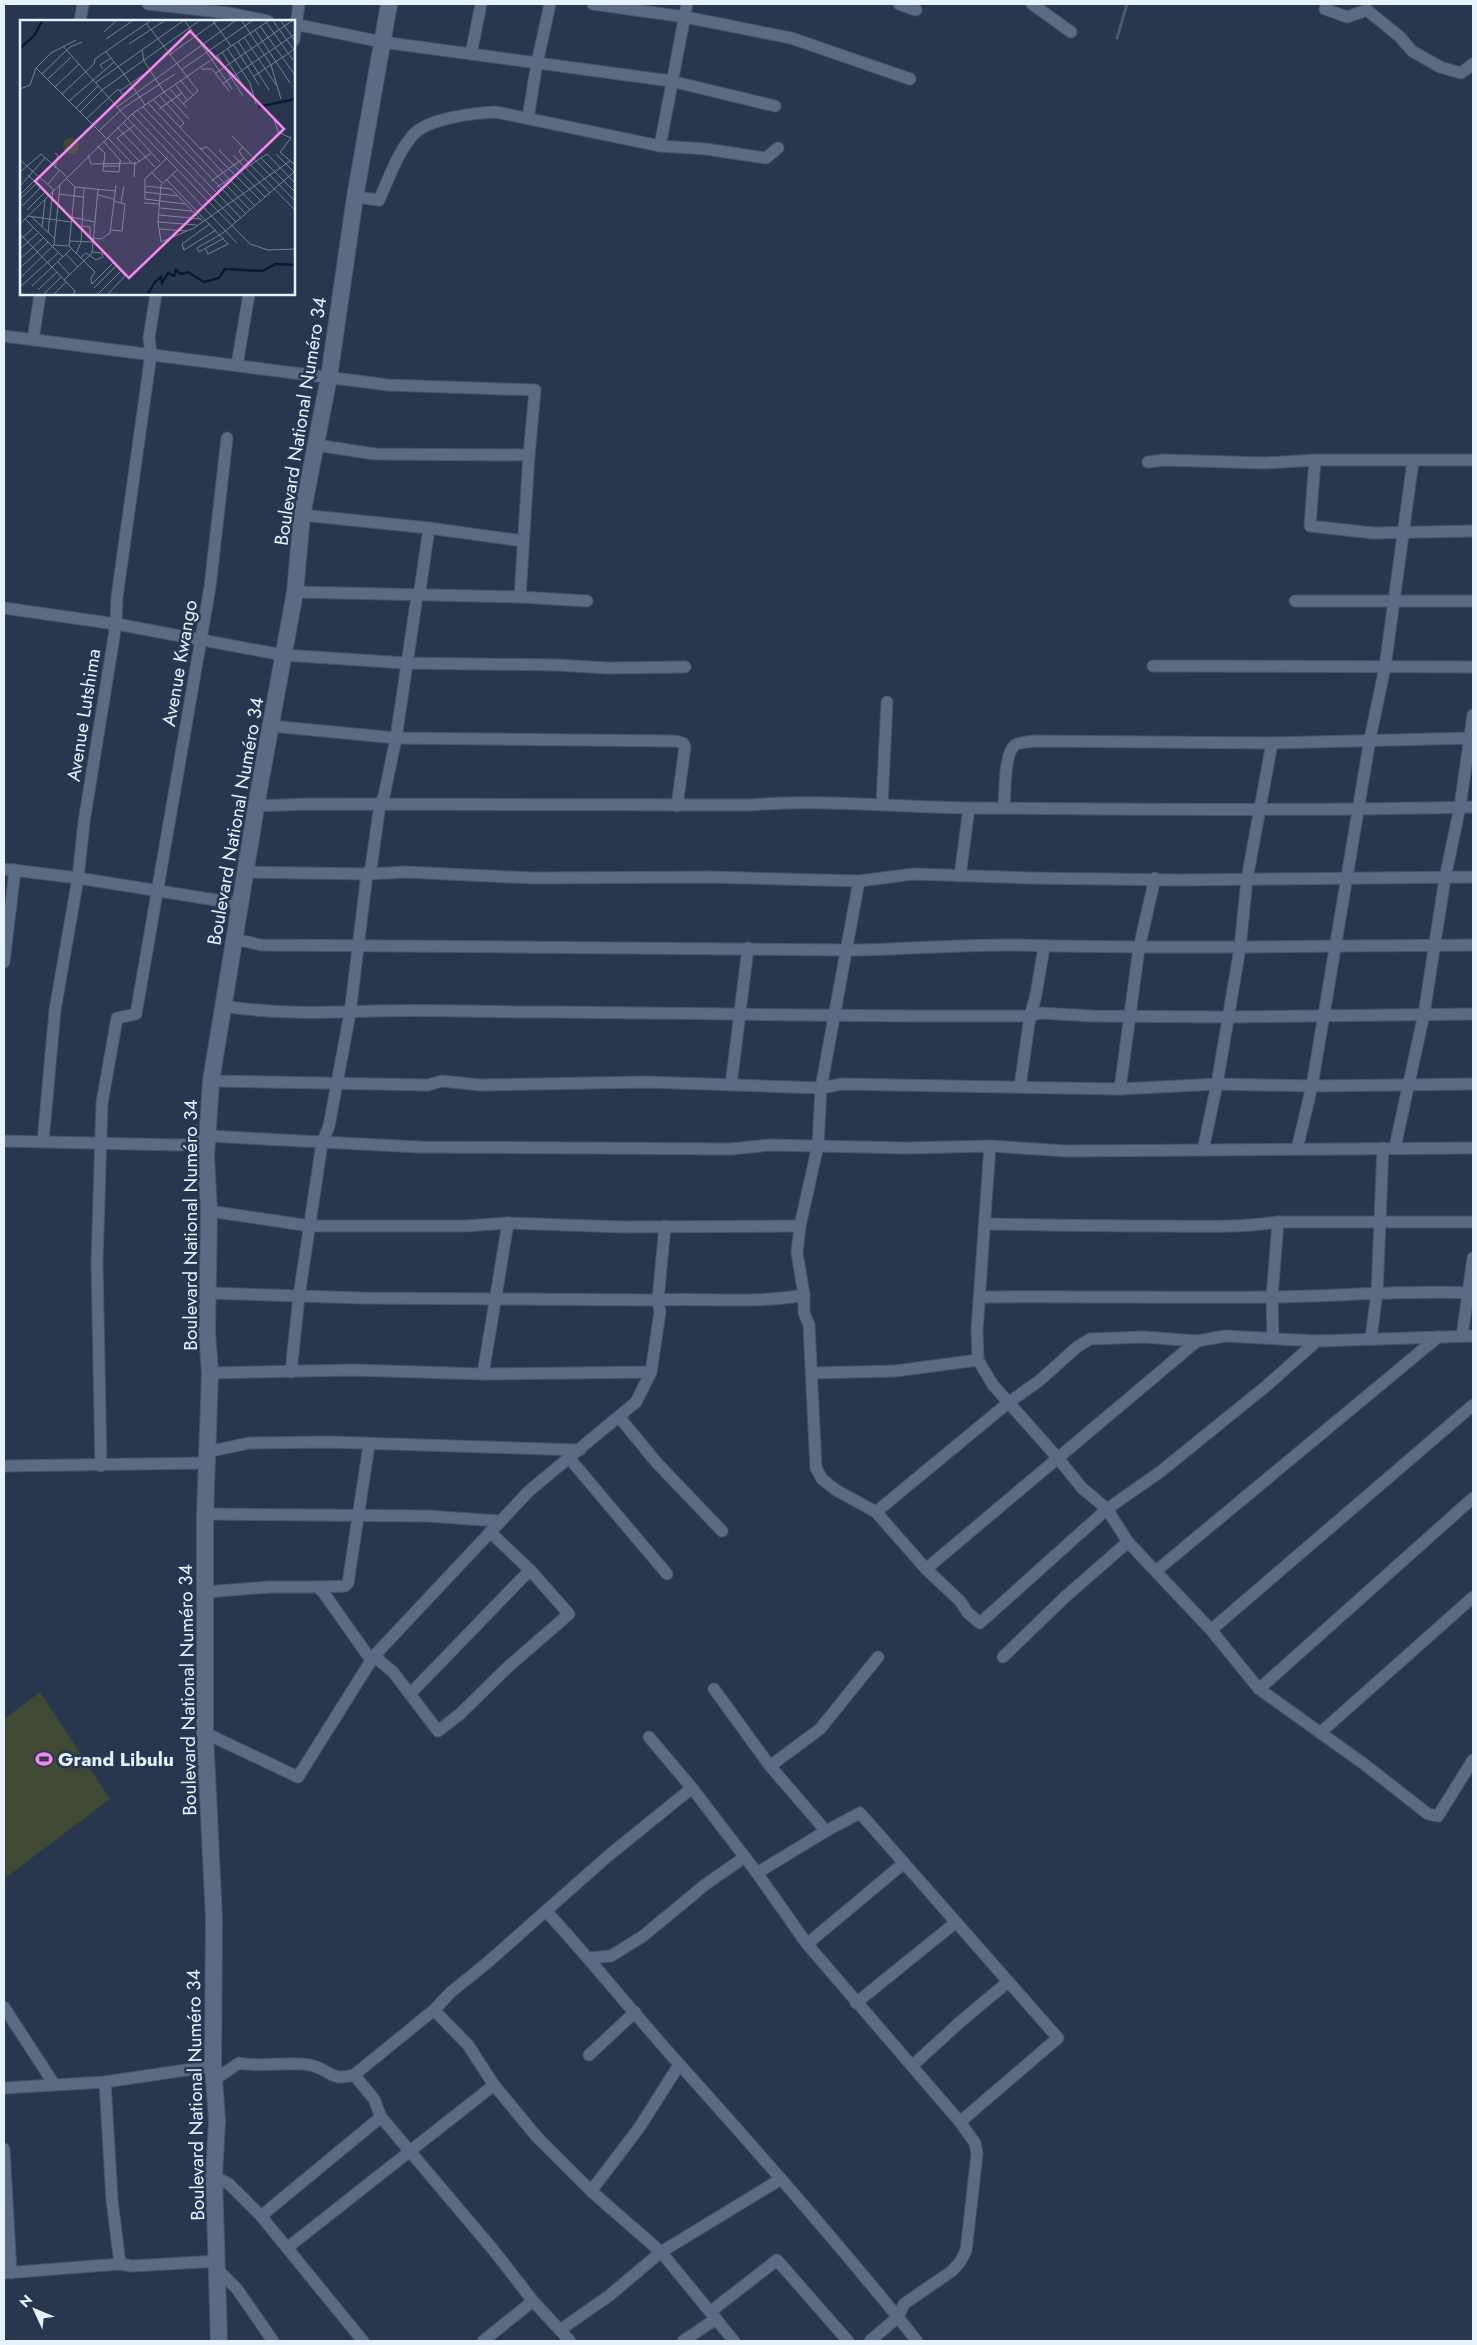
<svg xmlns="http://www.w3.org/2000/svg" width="1477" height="2345" viewBox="0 0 1477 2345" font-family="Jost,sans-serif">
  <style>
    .green { fill: #404934 }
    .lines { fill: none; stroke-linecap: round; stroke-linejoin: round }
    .stream { stroke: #475d6b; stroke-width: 3 }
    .street-casing { stroke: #485567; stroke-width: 13 }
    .secondary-casing { stroke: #485567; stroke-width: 18 }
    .street { stroke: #5a6b83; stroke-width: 11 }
    .secondary { stroke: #5a6b83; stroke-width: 16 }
    .labels { text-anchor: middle; stroke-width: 5; stroke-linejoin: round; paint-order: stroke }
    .street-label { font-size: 19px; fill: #e7f1ff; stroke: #28374d }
    .poi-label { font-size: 19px; font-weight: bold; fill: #e7f1ff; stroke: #28374d; text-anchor: start }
    .inset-river { fill: none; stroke: #031d2b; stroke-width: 2.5 }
    .inset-road { fill: none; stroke: #748194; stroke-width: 1 }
    .view { fill: #f688ed; fill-opacity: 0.15; stroke: #f688ed; stroke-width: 2.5 }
    .inset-edge { fill: none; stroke: #e7f1ff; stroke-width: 2.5 }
  </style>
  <rect width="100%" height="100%" fill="#28374d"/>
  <path class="green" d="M40,1692L110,1799L4,1879V1719Z"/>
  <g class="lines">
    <path class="stream" d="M1117,38L1127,4"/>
    <g class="street-casing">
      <g id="street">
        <path d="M148,4L229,13L268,21"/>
        <path d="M593,4L685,17L791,38L910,79"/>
        <path d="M899,4L916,10"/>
        <path d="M1032,4L1071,32"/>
        <path d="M1325,9L1347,17L1367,10L1400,37L1412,51L1440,67L1461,73L1473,64"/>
        <path d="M80,21L83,4"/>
        <path d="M294,24L382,42L671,81L775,106"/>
        <path d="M294,40L299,4"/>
        <path d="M471,54L481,4"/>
        <path d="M528,118L537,63L550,4"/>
        <path d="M660,146L687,4"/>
        <path d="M355,197L379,200C389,178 398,151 414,134C429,118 475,113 496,112L660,146L706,149L766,158L778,148"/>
        <path d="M4,336L388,385L535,390L529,455L520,597"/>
        <path d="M33,340L40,294"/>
        <path d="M237,365L249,294"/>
        <path d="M316,445L375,454L529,455"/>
        <path d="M1315,460L1310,526L1373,533L1473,531"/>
        <path d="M1148,462L1163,460L1265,463L1315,460H1473"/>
        <path d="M302,515L429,528L523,541"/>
        <path d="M295,592L520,597L587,601"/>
        <path d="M1295,601H1473"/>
        <path d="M4,608L116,624L283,655L406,663L557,665L607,668L685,667"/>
        <path d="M1153,666L1473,667"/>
        <path d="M271,726L396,738L675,741L683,743L685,747L677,806"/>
        <path d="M882,804L887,702"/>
        <path d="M256,806L307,804L749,805C826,799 896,807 972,808C1139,809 1306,811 1473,807"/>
        <path d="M1004,808C1005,794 1004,753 1015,745C1019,742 1028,742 1034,741L1272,743L1473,738"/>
        <path d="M4,869L78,878L241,904"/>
        <path d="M246,872L367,874L406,872L533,878L710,877L859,881L913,874L1029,878L1179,880L1473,877"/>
        <path d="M960,876L969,808"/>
        <path d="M859,881L821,1088L818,1145L800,1226L797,1253L804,1295V1313L809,1325L816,1468L822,1479L836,1490L876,1512L926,1569L960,1601L968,1613L980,1623L1107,1509L1160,1472L1265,1387L1317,1341"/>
        <path d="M235,939L261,945C456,947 651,947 846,950C902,950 959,944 1016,945C1169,949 1321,946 1473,945"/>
        <path d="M4,962L15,870"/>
        <path d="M223,1006C273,1014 322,1013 373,1011C429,1009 487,1012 543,1012C706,1013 868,1017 1030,1016L1039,1013L1092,1016L1227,1017L1473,1014"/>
        <path d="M211,1081L428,1085L442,1081L480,1085L647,1082L821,1088L842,1084L1120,1089L1217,1084L1312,1086L1473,1084"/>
        <path d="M731,1085L748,948"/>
        <path d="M1020,1087L1030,1016L1036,995L1044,947"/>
        <path d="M1120,1089L1139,948L1155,878"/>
        <path d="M4,1141L177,1145L196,1144L208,1136L419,1147L731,1149L770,1145L907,1148L990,1146L1067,1151L1473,1148"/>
        <path d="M43,1142L55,1010L78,878L84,822L116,624L117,597L151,354L149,338L156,294"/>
        <path d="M990,1146L977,1330L978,1360L993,1385L1057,1457L1082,1488L1107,1509L1128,1542L1211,1630L1259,1689L1364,1764L1428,1814L1438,1816L1473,1760"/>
        <path d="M1395,1147L1424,1014L1445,878L1460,807L1473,715"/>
        <path d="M1297,1149L1312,1086L1370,739L1385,667L1413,461"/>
        <path d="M1203,1150L1217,1084L1240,948L1247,879L1272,743"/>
        <path d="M209,1211L310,1226H465L508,1223L623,1227L800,1226"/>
        <path d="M986,1224C1043,1225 1100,1226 1157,1226C1198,1226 1238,1228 1278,1222H1473"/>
        <path d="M208,1293L362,1298L658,1300C708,1298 756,1304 804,1295"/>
        <path d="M980,1297C1077,1296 1175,1298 1272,1297C1339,1296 1406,1290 1473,1293"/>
        <path d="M1462,1336L1473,1258"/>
        <path d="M1273,1338L1272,1297L1278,1222"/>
        <path d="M1371,1338L1377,1292L1383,1148"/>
        <path d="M291,1372L299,1296L322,1143L329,1126L350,1013L367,874L371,868L380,804L384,796L396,738L417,596L420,590L429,528"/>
        <path d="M210,1373L353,1370L483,1374L651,1372"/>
        <path d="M812,1373L895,1371L978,1360"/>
        <path d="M483,1374L508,1223"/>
        <path d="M619,1417L657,1463L722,1531"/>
        <path d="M207,1452L249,1443L328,1442L580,1450"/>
        <path d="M569,1458L667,1574"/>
        <path d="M4,1466L206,1463"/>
        <path d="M101,1466L97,1262L102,1103L117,1018L136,1014L210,587L227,438"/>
        <path d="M876,1512L1008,1403L1039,1381L1077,1347L1090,1339L1144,1337L1197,1341L1225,1336L1317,1341L1473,1336"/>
        <path d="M205,1514L427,1516L499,1521"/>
        <path d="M926,1569L1197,1341"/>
        <path d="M1156,1571L1438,1337"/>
        <path d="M317,1587L345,1586L348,1583L369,1445"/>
        <path d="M206,1592L270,1587H317L323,1592L371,1660"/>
        <path d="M1211,1630L1473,1405"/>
        <path d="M374,1656L393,1672L438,1731L460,1714L509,1666L569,1614L530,1570L490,1532"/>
        <path d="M1003,1657L1065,1597L1128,1542"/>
        <path d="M714,1689L770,1766L826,1831"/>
        <path d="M1259,1689L1473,1498"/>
        <path d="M410,1694L530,1570"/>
        <path d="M205,1733L298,1777L374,1656L529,1491L636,1402L651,1372L660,1312L658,1300L665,1226"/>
        <path d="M1320,1733L1473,1597"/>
        <path d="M649,1737L692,1788L757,1873L807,1944L960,2122L975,2143L977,2154L966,2251L960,2262L952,2271L904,2304L898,2317L870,2341"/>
        <path d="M770,1766L820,1729L878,1657"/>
        <path d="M757,1873L826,1831L860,1813L1058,2038L960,2122"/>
        <path d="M546,1911C592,1961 634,2014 680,2065C761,2155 841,2246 917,2341"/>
        <path d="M807,1944L904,1863"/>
        <path d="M589,1958L611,1956L643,1936L706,1884L745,1857"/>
        <path d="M856,2003L955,1923"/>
        <path d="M4,2007L54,2084"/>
        <path d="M434,2010L468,2045L494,2085L537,2137L591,2191L661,2252L734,2341"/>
        <path d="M589,2055L635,2012"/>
        <path d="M912,2066L960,2022L1008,1982"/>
        <path d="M354,2075L374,2099L381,2117L495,2252L533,2301L570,2341"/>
        <path d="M214,2080L239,2063C262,2068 286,2061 310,2065C330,2069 330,2082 354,2075L434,2010L451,1992L487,1963L608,1856L692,1788"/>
        <path d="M105,2082L112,2200L120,2264"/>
        <path d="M4,2088L105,2082L213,2066"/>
        <path d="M4,2149L11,2273"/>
        <path d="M214,2176L229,2184L261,2216L363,2341"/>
        <path d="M591,2191L639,2128L679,2065"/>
        <path d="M261,2216L381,2117"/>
        <path d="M287,2248L494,2085"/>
        <path d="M218,2270L237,2289L273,2341"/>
        <path d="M4,2273L120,2264L132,2266L218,2261"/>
        <path d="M710,2312L777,2260L848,2341"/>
        <path d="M560,2330L610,2295L661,2252L781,2179"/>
        <path d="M483,2341L533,2301"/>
        <path d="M683,2341L716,2319"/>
      </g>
    </g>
    <g class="secondary-casing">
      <path id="secondary" d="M219,2341L214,2176L217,2120L213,2066L214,1919L205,1733V1514L210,1373L207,1332L209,1211L206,1157L211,1081L258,795L295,592L302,515L329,377L355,197L389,4"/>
    </g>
    <use href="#street" class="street"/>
    <use href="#secondary" class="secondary"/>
  </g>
  <defs>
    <g id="stadium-bare" transform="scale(1.35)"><path d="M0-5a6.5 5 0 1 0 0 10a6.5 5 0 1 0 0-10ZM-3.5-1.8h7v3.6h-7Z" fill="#f688ed" stroke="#28374d" stroke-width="2.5" paint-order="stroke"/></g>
  </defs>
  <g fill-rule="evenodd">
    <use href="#stadium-bare" x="44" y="1759"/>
  </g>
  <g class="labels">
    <g class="street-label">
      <text transform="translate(300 421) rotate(-81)" y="7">Boulevard National Numéro 34</text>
      <text transform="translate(179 663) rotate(-80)" y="7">Avenue Kwango</text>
      <text transform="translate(83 715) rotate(-81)" y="7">Avenue Lutshima</text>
      <text transform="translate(235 821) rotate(-80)" y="7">Boulevard National Numéro 34</text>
      <text transform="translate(190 1225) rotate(-90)" y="7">Boulevard National Numéro 34</text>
      <text transform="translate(187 1690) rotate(-91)" y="7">Boulevard National Numéro 34</text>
      <text transform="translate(195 2095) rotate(-91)" y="7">Boulevard National Numéro 34</text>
    </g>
    <g class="poi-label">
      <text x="58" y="1766">Grand Libulu</text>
    </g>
  </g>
  <g transform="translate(20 20)">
    <rect width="275" height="275" fill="#28374d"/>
    <path d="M43 126a8 8 0 1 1 16 0a8 8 0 1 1-16 0Z" fill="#404934"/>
    <path class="inset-river" d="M0,28L14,16L22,1M238,87L275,79M128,274L135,262L141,257L142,263L148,253L154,256L156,250L161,254L168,252L184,262L199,258L205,249L242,251L256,244L275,245"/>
    <path class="inset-road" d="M165,1L212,69M193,1L211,26M222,1L251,45L261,79M253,1L275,31M261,1L275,21M246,2L273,40M126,3L178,71L163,84M240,6L275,55M235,10L270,63M84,12L96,1M224,17L256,65M86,19L112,1M218,21L249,70M109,24L144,1M213,24L239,65M43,26L105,96L230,224L248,230L275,229M207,28L230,63L236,84M122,30L124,41L144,72L169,99M86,32L104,54M202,32L227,72M149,35L197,1M197,35L223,76M16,48L86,118M83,49L80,45L91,38M181,49H192L210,72M161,50L232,1M196,53L272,1M22,54L50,27L62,22M104,54L125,85M234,56L275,29M28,59L51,37M160,60L173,75M75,63L163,1M155,64L167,80M202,64L275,14M35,67L59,44M149,68L167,88M0,69L10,65L16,48L31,33L56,20M100,71L130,50M42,74L74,44L75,39L130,1M139,75L164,103L160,107M133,79L235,186M49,81L94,42M128,83L230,190M97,87L215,1M123,87L226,194M56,88L78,66M139,89L162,73M117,90L221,198M60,92L82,70L179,1M112,94L216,202M66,99L98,69L103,75M254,99L258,112L271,118L260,132L275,145M103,102L140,142M73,105L113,68M97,107L135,147M79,111L103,88L155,54M212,116L275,181M87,117L111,142M97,118L115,105M97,118L120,142M83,121L101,141M77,126L85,133L84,142M223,127L219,131L222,136L275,190M180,129L187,127L241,181M199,130L245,177M35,133L38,135L35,148M256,134L275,153M68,135L71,144L117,143L131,133M213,135L250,173M148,137L125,159V179L165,184M241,138L275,172M0,140L34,170M84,141L83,151L99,152L100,141M84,146H100M157,150L141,165L138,202L141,222L174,208L270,141M0,152L21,134L47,157M131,152L142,163M152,154L217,223M8,155L29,175M20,157L32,144M114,157L115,142M46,158L55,167L96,171M146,159L208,224L188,234L186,229M191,161L224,138M28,164L39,151M0,166L25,138M126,166L151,169L183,202M55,167L49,226L75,252L71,258L72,264M197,167L247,134L275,163M125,172L157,176M39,174L63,177M0,175L14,161M78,175L94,179M0,179L16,164M101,183L104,166M124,183L140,184M2,186L21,167M140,188L172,191M7,190L25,172M139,195L181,199M8,196L51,202M12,197L35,219M51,197L75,202M5,199L43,237M138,202L177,205M0,204L112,94L248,1M190,204L162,224L164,230L196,210M62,206L70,207V218L81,219L90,213L96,165M22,207L25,180M139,209L167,211M91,210L102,211L105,184L94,181M28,213L33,170M0,214L55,271L53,274M204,218L179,232L177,228L203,213L274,152M0,220L13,208M49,221L73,222M34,225L49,226M0,229L18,213M46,234L58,247M56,234L61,222L64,168M60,238L66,233L76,240L83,237L82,233L72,232M0,239L23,218M38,242L50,255M0,248L28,222M0,258L34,225L40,165M44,260L72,233L78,169M72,264L93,243L105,256L88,274M12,266L51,229M0,267L38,233M74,268L96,246M18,270L37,252M24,274L41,257M34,274L46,262M78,274L101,251"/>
    <path class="view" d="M170,11L264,109L109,258L15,161Z"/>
    <rect width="275" height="275" class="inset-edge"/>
  </g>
  <rect width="1477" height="2345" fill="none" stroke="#e7f1ff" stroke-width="10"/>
  <g transform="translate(35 2310) rotate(314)" stroke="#28374d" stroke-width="4" paint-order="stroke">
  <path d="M0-4L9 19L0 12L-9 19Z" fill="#e7f1ff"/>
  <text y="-8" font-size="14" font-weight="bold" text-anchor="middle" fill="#e7f1ff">N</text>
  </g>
</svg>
